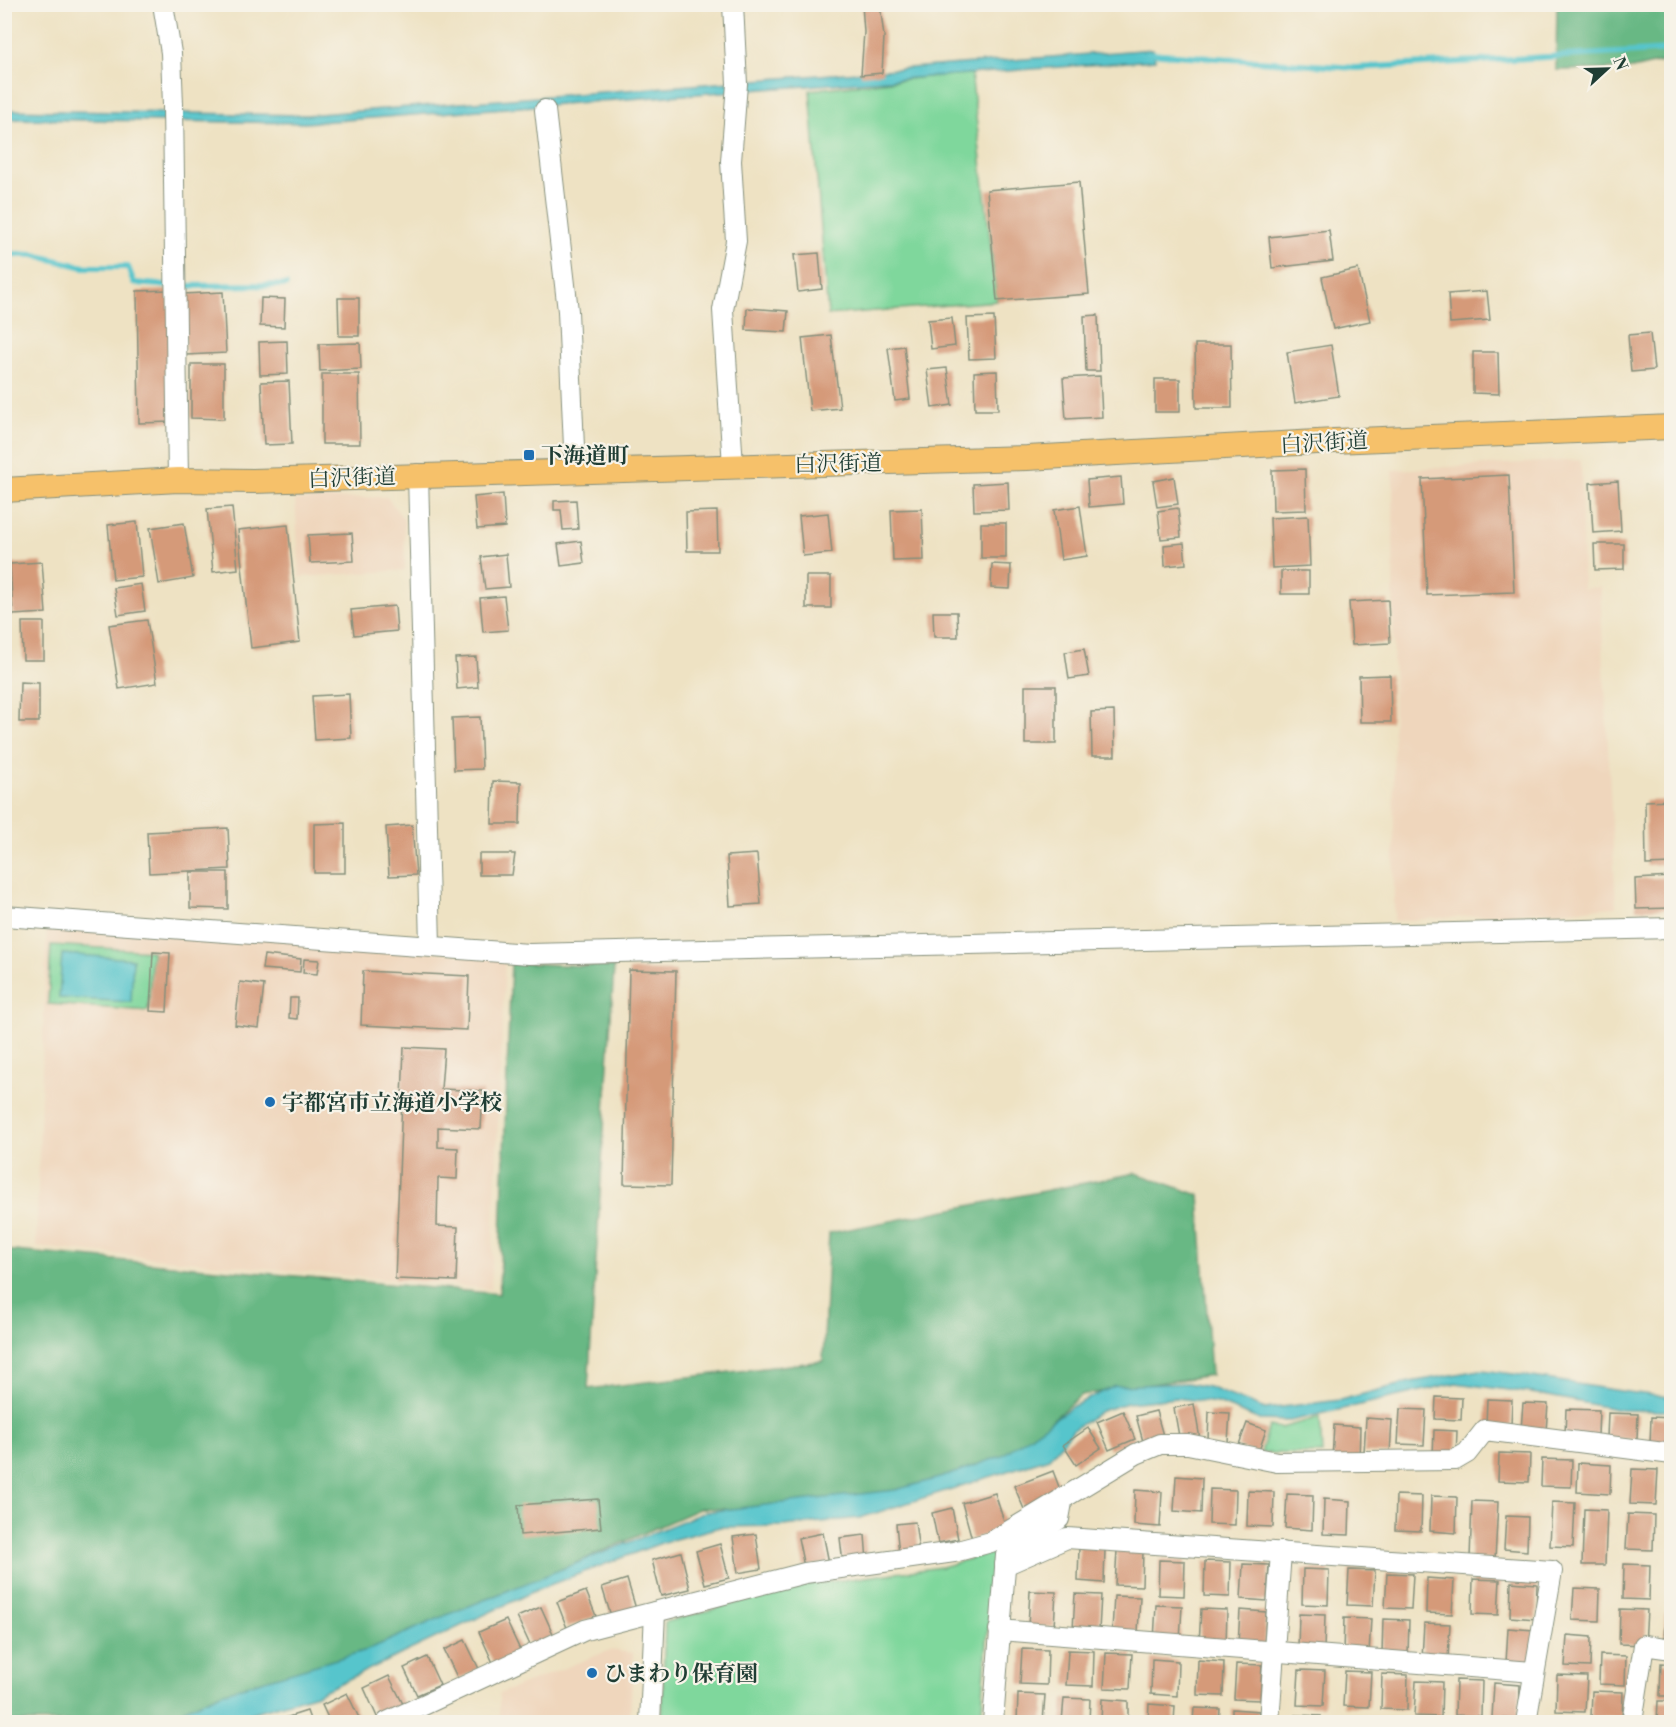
<svg xmlns="http://www.w3.org/2000/svg" width="1676" height="1727" viewBox="0 0 1676 1727" font-family="'Libre Bodoni','Noto Serif JP',serif">
  <style>
    .built { fill: #efd6bc }
    .green { fill: #7fd79c; stroke: #4f8a68; stroke-width: 1.5 }
    .forest { fill: #67b884; stroke: #437a5c; stroke-width: 1.5 }
    .water { fill: #57c5cc; stroke: #3b8180; stroke-width: 1.5 }
    .lines { fill: none; stroke-linecap: round; stroke-linejoin: round }
    .stream { stroke: #57c5cc; stroke-width: 6 }
    .building { fill: #d59a79 }
    .minor-casing { stroke: #86907c; stroke-width: 22 }
    .major-casing { stroke: #86907c; stroke-width: 26 }
    .minor { stroke: #fff; stroke-width: 20 }
    .major { stroke: #f6c16b; stroke-width: 24 }
    .poi-dot { fill: #1f6fb2; stroke: #f7f3e8; stroke-width: 2 }
    .labels { text-anchor: middle; stroke-width: 4.5; stroke-linejoin: round; paint-order: stroke }
    .street-label { font-size: 22px; fill: #1f3d34; stroke: #f7f3e8 }
    .poi-label { font-size: 22px; font-weight: bold; fill: #1f3d34; stroke: #f7f3e8; text-anchor: start }
  </style>
  <rect width="100%" height="100%" fill="#f7f3e8"/>
  <filter id="ink" filterUnits="userSpaceOnUse"><feTurbulence type="fractalNoise" baseFrequency=".0167" numOctaves="2"/><feDisplacementMap in="SourceGraphic" scale="12" xChannelSelector="R" yChannelSelector="G"/><feConvolveMatrix kernelMatrix="1 2 1 2 8 2 1 2 1" color-interpolation-filters="sRGB"/></filter>
  <filter id="wash" filterUnits="userSpaceOnUse"><feTurbulence type="fractalNoise" baseFrequency=".008" numOctaves="4" result="noise"/><feDisplacementMap in="SourceGraphic" scale="24" xChannelSelector="R" yChannelSelector="G"/><feGaussianBlur stdDeviation="1.35" result="paint"/><feColorMatrix in="noise" values="0 0 0 0 0 0 0 0 0 0 0 0 0 0 0 0 0 1.4 0 .05"/><feComposite in="paint" operator="in"/></filter>
  <g filter="url(#wash)">
    <rect width="100%" height="100%" fill="#eee2c3"/>
    <g class="built">
      <path d="M1581,460L1583,589L1600,587L1616,907L1394,921L1393,470Z"/>
      <path d="M387,497L404,520L405,570L300,577L295,500Z"/>
      <path d="M47,921L505,958L491,1289L36,1247Z"/>
      <path d="M610,1650L633,1653L630,1722H499V1694Z"/>
    </g>
    <g class="green">
      <path d="M971,72L997,301L828,315L810,90Z"/>
      <path d="M51,945L152,951L148,1011L48,1004Z"/>
      <path d="M1320,1417L1322,1454L1261,1453L1269,1426L1281,1428Z"/>
      <path d="M994,1552L981,1722H662L665,1622L805,1585L941,1567Z"/>
    </g>
    <g class="forest">
      <path d="M1557,5H1671V60L1632,69L1556,70Z"/>
      <path d="M511,963L614,967L588,1389L823,1361L829,1233L1136,1173L1199,1195L1211,1375L1081,1395L992,1472L815,1513L701,1508L373,1652L174,1722H5L4,1250L499,1294Z"/>
    </g>
    <g class="water">
      <path d="M1153,49L1155,60L305,123L5,119V110L306,115Z"/>
      <path d="M62,954L133,959L131,1002L59,998Z"/>
      <path d="M1480,1370C1545,1376 1607,1392 1671,1397V1411L1621,1410L1538,1394L1456,1383L1290,1421L1260,1420L1218,1403L1176,1398L1127,1403L1101,1411L1073,1430L1049,1458L860,1518L783,1526L720,1527L664,1542L539,1589L317,1694L221,1722H156L221,1693L367,1650L444,1616L705,1512L895,1490L946,1476L1001,1456L1073,1406L1115,1386L1187,1383L1208,1387L1265,1409L1340,1400L1410,1382Z"/>
    </g>
    <g class="lines">
      <g class="stream">
        <path d="M1148,53L1355,68L1672,50"/>
        <path d="M4,254L34,255L84,267H128L134,283L171,286"/>
        <path d="M181,286L286,285"/>
      </g>
    </g>
    <g id="blocks">
      <g class="building">
        <path d="M862,4H880L884,37L882,73L861,75L864,32Z"/>
        <path d="M1079,182L1089,294L997,301L987,190Z"/>
        <path d="M1329,230L1333,261L1272,268L1269,237Z"/>
        <path d="M819,253L822,289L798,292L794,255Z"/>
        <path d="M1358,269L1370,321L1333,329L1322,277Z"/>
        <path d="M170,290L172,422L139,423L137,291Z"/>
        <path d="M1487,291L1490,320L1450,323L1448,294Z"/>
        <path d="M223,292L226,353L186,355L183,294Z"/>
        <path d="M261,298L285,299L284,327L260,326Z"/>
        <path d="M338,298H359V336H339Z"/>
        <path d="M747,308L788,311L786,332L746,330Z"/>
        <path d="M1098,315L1100,371H1086L1084,316Z"/>
        <path d="M994,317L996,358L969,359L967,318Z"/>
        <path d="M952,318L955,346L931,349L928,320Z"/>
        <path d="M1650,333L1654,370L1631,372L1628,335Z"/>
        <path d="M831,335L840,408L810,411L802,338Z"/>
        <path d="M287,341L288,374L260,375L259,342Z"/>
        <path d="M360,343L361,369L320,371L319,344Z"/>
        <path d="M1195,344H1231L1232,408H1196Z"/>
        <path d="M1331,345L1339,396L1295,403L1287,352Z"/>
        <path d="M904,346L910,399L895,401L888,348Z"/>
        <path d="M1473,352H1498L1499,394L1473,393Z"/>
        <path d="M191,364H224V419L191,418Z"/>
        <path d="M947,368L952,405L932,408L927,370Z"/>
        <path d="M997,371L998,410H975L974,372Z"/>
        <path d="M322,374H359L360,444H322Z"/>
        <path d="M1100,376L1102,417L1066,419L1063,378Z"/>
        <rect x="1155" y="379" width="25" height="33"/>
        <path d="M289,381L292,444L264,445L261,382Z"/>
        <path d="M1305,469L1306,510L1273,511L1272,470Z"/>
        <path d="M1509,475L1514,592L1427,595L1422,479Z"/>
        <path d="M1121,477L1123,504L1089,507L1087,480Z"/>
        <path d="M1174,477L1178,504L1157,507L1153,481Z"/>
        <path d="M1618,481L1621,531L1593,533L1590,483Z"/>
        <path d="M1008,482L1009,510L974,511L973,484Z"/>
        <path d="M503,494L505,527L477,529L474,497Z"/>
        <path d="M576,500L578,529L563,530L561,510H554V501Z"/>
        <path d="M1080,506L1087,556L1061,560L1054,510Z"/>
        <path d="M232,507L238,569L213,572L207,509Z"/>
        <path d="M1178,508L1181,537L1161,539L1158,511Z"/>
        <path d="M922,509L924,560L893,561L891,510Z"/>
        <path d="M717,511L718,551H687L686,512Z"/>
        <path d="M828,513L832,553L803,556L799,516Z"/>
        <path d="M1308,516L1310,566L1272,568L1270,518Z"/>
        <path d="M137,522L142,577L113,580L108,525Z"/>
        <path d="M184,523L193,578L159,584L150,528Z"/>
        <rect x="981" y="523" width="25" height="35"/>
        <path d="M288,525L300,642L251,648L238,530Z"/>
        <path d="M352,533L354,561L310,563L308,535Z"/>
        <path d="M581,541L584,563L561,566L558,544Z"/>
        <path d="M1184,543L1186,564L1165,566L1164,545Z"/>
        <path d="M1594,544H1624V569L1595,570Z"/>
        <path d="M506,554L509,587L485,589L481,557Z"/>
        <path d="M42,562L46,613L13,615L10,564Z"/>
        <path d="M992,564L1011,565L1010,589L991,588Z"/>
        <rect x="1281" y="571" width="28" height="23"/>
        <rect x="806" y="576" width="25" height="32"/>
        <path d="M141,584L145,611L118,615L114,588Z"/>
        <path d="M504,596L508,630L483,632L480,598Z"/>
        <path d="M1388,600L1390,643L1352,645L1349,602Z"/>
        <path d="M395,606L397,631L354,635L351,610Z"/>
        <path d="M933,612H957L958,637H934Z"/>
        <path d="M147,620L157,683L119,689L109,625Z"/>
        <path d="M22,622H44V660H23Z"/>
        <path d="M1084,649L1089,676L1069,679L1065,652Z"/>
        <path d="M476,657L478,687L457,689L455,658Z"/>
        <path d="M1390,675L1391,722H1360L1359,676Z"/>
        <path d="M20,682L39,683V722H19Z"/>
        <rect x="1025" y="686" width="31" height="58"/>
        <path d="M349,694L351,738L315,740L312,696Z"/>
        <path d="M1114,711L1115,756H1092L1091,712Z"/>
        <path d="M480,717L482,769L454,770L452,718Z"/>
        <path d="M493,781L521,782L520,824H492Z"/>
        <path d="M1672,800V864L1646,865L1645,801Z"/>
        <path d="M345,823V873H314V824Z"/>
        <path d="M412,825L416,875L389,876L386,827Z"/>
        <path d="M228,828L230,869L149,873L147,832Z"/>
        <path d="M479,854H515L512,875H479Z"/>
        <path d="M757,854L761,904L730,906L727,856Z"/>
        <path d="M190,872H228V909L190,908Z"/>
        <path d="M1672,877V908L1636,909L1635,879Z"/>
        <path d="M153,952L170,953L167,1012L150,1011Z"/>
        <path d="M264,955L301,959L300,972L262,969Z"/>
        <path d="M304,959L319,960L317,974L303,973Z"/>
        <path d="M629,970L676,971L671,1185L624,1184Z"/>
        <path d="M363,971L469,976L467,1030L361,1025Z"/>
        <path d="M240,982L264,985L259,1028L235,1025Z"/>
        <path d="M290,998H298L297,1019L289,1018Z"/>
        <path d="M404,1047L444,1049L441,1089L483,1091L481,1129L438,1127V1147L458,1148L457,1179L438,1178L437,1226L458,1227L456,1281L395,1279Z"/>
        <path d="M1436,1397L1462,1398L1461,1420L1435,1419Z"/>
        <path d="M1487,1399L1512,1400L1511,1426L1486,1425Z"/>
        <path d="M1523,1403L1548,1404L1546,1431L1521,1430Z"/>
        <path d="M1194,1404L1200,1439L1180,1442L1174,1408Z"/>
        <path d="M1400,1409L1426,1410L1424,1445L1398,1444Z"/>
        <path d="M1566,1409L1599,1410L1598,1436L1565,1435Z"/>
        <path d="M1123,1411L1135,1439L1109,1450L1097,1422Z"/>
        <path d="M1156,1411L1164,1439L1144,1445L1136,1416Z"/>
        <path d="M1209,1412L1230,1413L1228,1442L1208,1441Z"/>
        <path d="M1608,1413L1638,1414L1637,1439L1607,1438Z"/>
        <path d="M1651,1417L1672,1418V1446L1650,1445Z"/>
        <path d="M1366,1418L1392,1420L1390,1454L1364,1453Z"/>
        <path d="M1247,1423L1266,1430L1258,1454L1238,1447Z"/>
        <path d="M1334,1425L1360,1427L1359,1461L1332,1460Z"/>
        <path d="M1088,1428L1101,1448L1076,1465L1063,1445Z"/>
        <path d="M1434,1430L1457,1431L1456,1457L1433,1456Z"/>
        <path d="M1499,1453L1530,1454L1529,1482L1498,1481Z"/>
        <path d="M1542,1459L1572,1460L1571,1487L1541,1486Z"/>
        <path d="M1578,1463L1611,1465L1610,1494L1577,1492Z"/>
        <path d="M1632,1469L1658,1470L1656,1505L1630,1504Z"/>
        <path d="M1053,1471L1062,1495L1024,1509L1014,1486Z"/>
        <path d="M1176,1476L1202,1478L1201,1513L1174,1511Z"/>
        <path d="M1210,1489L1236,1490L1235,1525L1209,1524Z"/>
        <path d="M1135,1490L1162,1492L1160,1527L1134,1525Z"/>
        <path d="M1248,1491L1274,1492L1273,1527L1247,1526Z"/>
        <path d="M995,1493L1006,1528L972,1539L962,1503Z"/>
        <path d="M1287,1494L1313,1495L1312,1530L1285,1528Z"/>
        <path d="M1396,1495L1422,1496L1421,1531L1395,1530Z"/>
        <path d="M1431,1496L1457,1497L1456,1533L1430,1531Z"/>
        <path d="M598,1499L601,1528L520,1535L518,1505Z"/>
        <path d="M1324,1499L1350,1501L1349,1535L1323,1534Z"/>
        <path d="M1472,1501L1498,1502L1495,1560L1470,1559Z"/>
        <path d="M1552,1502L1575,1503L1573,1547L1550,1546Z"/>
        <path d="M952,1508L958,1539L938,1543L932,1513Z"/>
        <path d="M1584,1509L1607,1510L1605,1565H1582Z"/>
        <path d="M1628,1514L1654,1515L1653,1550L1626,1549Z"/>
        <path d="M1506,1516L1528,1517L1527,1551L1504,1549Z"/>
        <path d="M915,1522L919,1551L899,1554L896,1524Z"/>
        <path d="M823,1533L829,1563L804,1567L798,1538Z"/>
        <path d="M756,1534L761,1569L738,1573L733,1537Z"/>
        <path d="M865,1535L867,1561L843,1563L840,1538Z"/>
        <path d="M720,1544L729,1578L705,1584L696,1551Z"/>
        <path d="M1079,1546L1105,1548L1104,1583L1078,1581Z"/>
        <path d="M1117,1550L1143,1551L1142,1586L1115,1585Z"/>
        <path d="M681,1552L690,1589L661,1596L652,1560Z"/>
        <path d="M1159,1560L1185,1561L1184,1596L1158,1595Z"/>
        <path d="M1205,1561L1231,1562L1230,1597L1204,1596Z"/>
        <path d="M1243,1564L1269,1565L1267,1601L1241,1599Z"/>
        <path d="M1624,1564L1650,1565L1649,1600L1623,1599Z"/>
        <path d="M1303,1569L1329,1570L1328,1605L1302,1604Z"/>
        <path d="M1349,1570L1375,1571L1373,1606L1347,1605Z"/>
        <path d="M1387,1573L1413,1574L1411,1609L1385,1608Z"/>
        <path d="M1427,1578L1454,1580L1452,1614L1426,1613Z"/>
        <path d="M627,1579L636,1609L611,1616L602,1587Z"/>
        <path d="M1473,1579L1500,1580L1498,1615L1472,1614Z"/>
        <path d="M1511,1582L1537,1584L1536,1619L1510,1617Z"/>
        <path d="M1574,1588L1600,1589L1599,1621L1572,1620Z"/>
        <path d="M586,1591L596,1616L567,1628L557,1602Z"/>
        <path d="M1030,1591L1056,1592L1054,1627L1028,1626Z"/>
        <path d="M1075,1594L1101,1595L1099,1631L1073,1629Z"/>
        <path d="M1114,1596L1140,1597L1138,1632L1112,1631Z"/>
        <path d="M1156,1605L1182,1606L1180,1641L1154,1640Z"/>
        <path d="M541,1607L554,1636L531,1647L517,1617Z"/>
        <path d="M1201,1609L1227,1610L1226,1645L1199,1644Z"/>
        <path d="M1620,1609L1647,1610L1645,1645L1619,1644Z"/>
        <path d="M1240,1610L1266,1612L1264,1646L1238,1645Z"/>
        <path d="M1665,1613H1672V1648H1664Z"/>
        <path d="M1299,1614L1325,1615L1324,1650L1298,1649Z"/>
        <path d="M1344,1618L1371,1619L1369,1654L1343,1653Z"/>
        <path d="M1383,1619L1409,1620L1408,1655L1382,1654Z"/>
        <path d="M506,1620L521,1652L494,1665L479,1632Z"/>
        <path d="M1424,1623L1450,1624L1448,1659L1422,1658Z"/>
        <path d="M1508,1628L1534,1630L1532,1665L1506,1663Z"/>
        <path d="M1567,1635L1591,1637L1590,1667L1565,1666Z"/>
        <path d="M465,1640L479,1669L458,1679L444,1650Z"/>
        <path d="M1022,1649L1048,1650L1047,1685L1020,1684Z"/>
        <path d="M1068,1650L1094,1651L1093,1686L1066,1685Z"/>
        <path d="M1106,1653L1132,1654L1130,1689L1104,1688Z"/>
        <path d="M1600,1655L1626,1656L1625,1685L1599,1684Z"/>
        <path d="M427,1657L440,1685L417,1695L404,1668Z"/>
        <path d="M1152,1659L1178,1661L1177,1696L1151,1694Z"/>
        <path d="M1198,1660L1224,1662L1223,1696L1197,1695Z"/>
        <path d="M1661,1663L1672,1664V1696H1660Z"/>
        <path d="M1236,1664L1262,1665L1260,1700L1234,1699Z"/>
        <path d="M1299,1670L1325,1671L1323,1706L1297,1705Z"/>
        <path d="M1345,1671L1371,1672L1369,1707L1343,1706Z"/>
        <path d="M1382,1674L1408,1675L1407,1710L1381,1709Z"/>
        <path d="M1557,1675L1587,1676L1585,1712L1556,1711Z"/>
        <path d="M389,1676L404,1706L378,1719L364,1688Z"/>
        <path d="M1456,1680L1482,1681L1481,1716L1455,1715Z"/>
        <path d="M1416,1681L1442,1682L1441,1717L1414,1716Z"/>
        <path d="M1494,1683L1520,1685L1519,1719L1492,1718Z"/>
        <path d="M1592,1691L1623,1692L1622,1718L1591,1717Z"/>
        <path d="M347,1693L361,1722H330L322,1705Z"/>
        <path d="M1018,1694L1045,1695L1043,1722H1017Z"/>
        <path d="M1064,1698L1090,1699L1089,1722H1062Z"/>
        <path d="M1102,1699L1128,1701V1722H1101Z"/>
        <path d="M1658,1701H1672V1722H1657Z"/>
        <path d="M1149,1704L1175,1706L1174,1722H1148Z"/>
        <path d="M1194,1708L1220,1709L1219,1722H1193Z"/>
        <path d="M1232,1709L1259,1711L1258,1722H1232Z"/>
        <path d="M307,1711L311,1722H286L285,1718Z"/>
        <path d="M1295,1715L1321,1716V1722H1295Z"/>
        <path d="M1550,1718L1576,1719V1722H1550Z"/>
      </g>
    </g>
  </g>
  <g filter="url(#ink)">
    <use href="#blocks" fill-opacity="0" stroke="#86907c" stroke-width="1.5"/>
    <g class="lines">
      <g class="minor-casing">
        <g id="minor">
          <path d="M163,4L171,53L173,105L178,480"/>
          <path d="M545,110L568,311L575,470"/>
          <path d="M733,466L723,310L736,241L731,161L737,84L733,4"/>
          <path d="M418,474L430,945"/>
          <path d="M4,916L529,954L1672,928"/>
          <path d="M1005,1565L1067,1538L1552,1571L1526,1722"/>
          <path d="M999,1630L1534,1672"/>
          <path d="M387,1722L585,1630L805,1573L954,1552L991,1542L1136,1454L1160,1444H1188L1277,1462L1455,1460L1467,1453L1485,1430L1672,1454"/>
          <path d="M650,1722L655,1612"/>
          <path d="M993,1722L1006,1555L1059,1519L1063,1497"/>
          <path d="M1269,1722L1281,1552"/>
          <path d="M1632,1722L1644,1645L1672,1649"/>
        </g>
      </g>
      <g class="major-casing">
        <path id="major" d="M4,490L178,480L253,481L1027,458L1334,441L1672,427"/>
      </g>
      <use href="#minor" class="minor"/>
      <use href="#major" class="major"/>
    </g>
  </g>
  <g class="poi-dot">
    <rect x="523" y="449" width="12" height="12" rx="3"/>
    <circle cx="270" cy="1102" r="6"/>
    <circle cx="592" cy="1673" r="6"/>
  </g>
  <g class="labels">
    <g class="street-label">
      <text transform="translate(1324 442) rotate(-3)" y="8">白沢街道</text>
      <text transform="translate(838 463) rotate(-1)" y="8">白沢街道</text>
      <text transform="translate(352 477) rotate(-2)" y="8">白沢街道</text>
    </g>
    <g class="poi-label">
      <text x="541" y="463">下海道町</text>
      <text x="282" y="1110">宇都宮市立海道小学校</text>
      <text x="604" y="1681">ひまわり保育園</text>
    </g>
  </g>
  <rect width="1676" height="1727" fill="none" stroke="#f7f3e8" stroke-width="24"/>
  <g transform="translate(1607 69) rotate(68)" stroke="#f7f3e8" stroke-width="4.5" paint-order="stroke">
  <path d="M0-4.5L10 22L0 15L-10 22Z" fill="#1f3d34"/>
  <text y="-9" font-size="16" font-weight="bold" text-anchor="middle" fill="#1f3d34">N</text>
  </g>
</svg>
